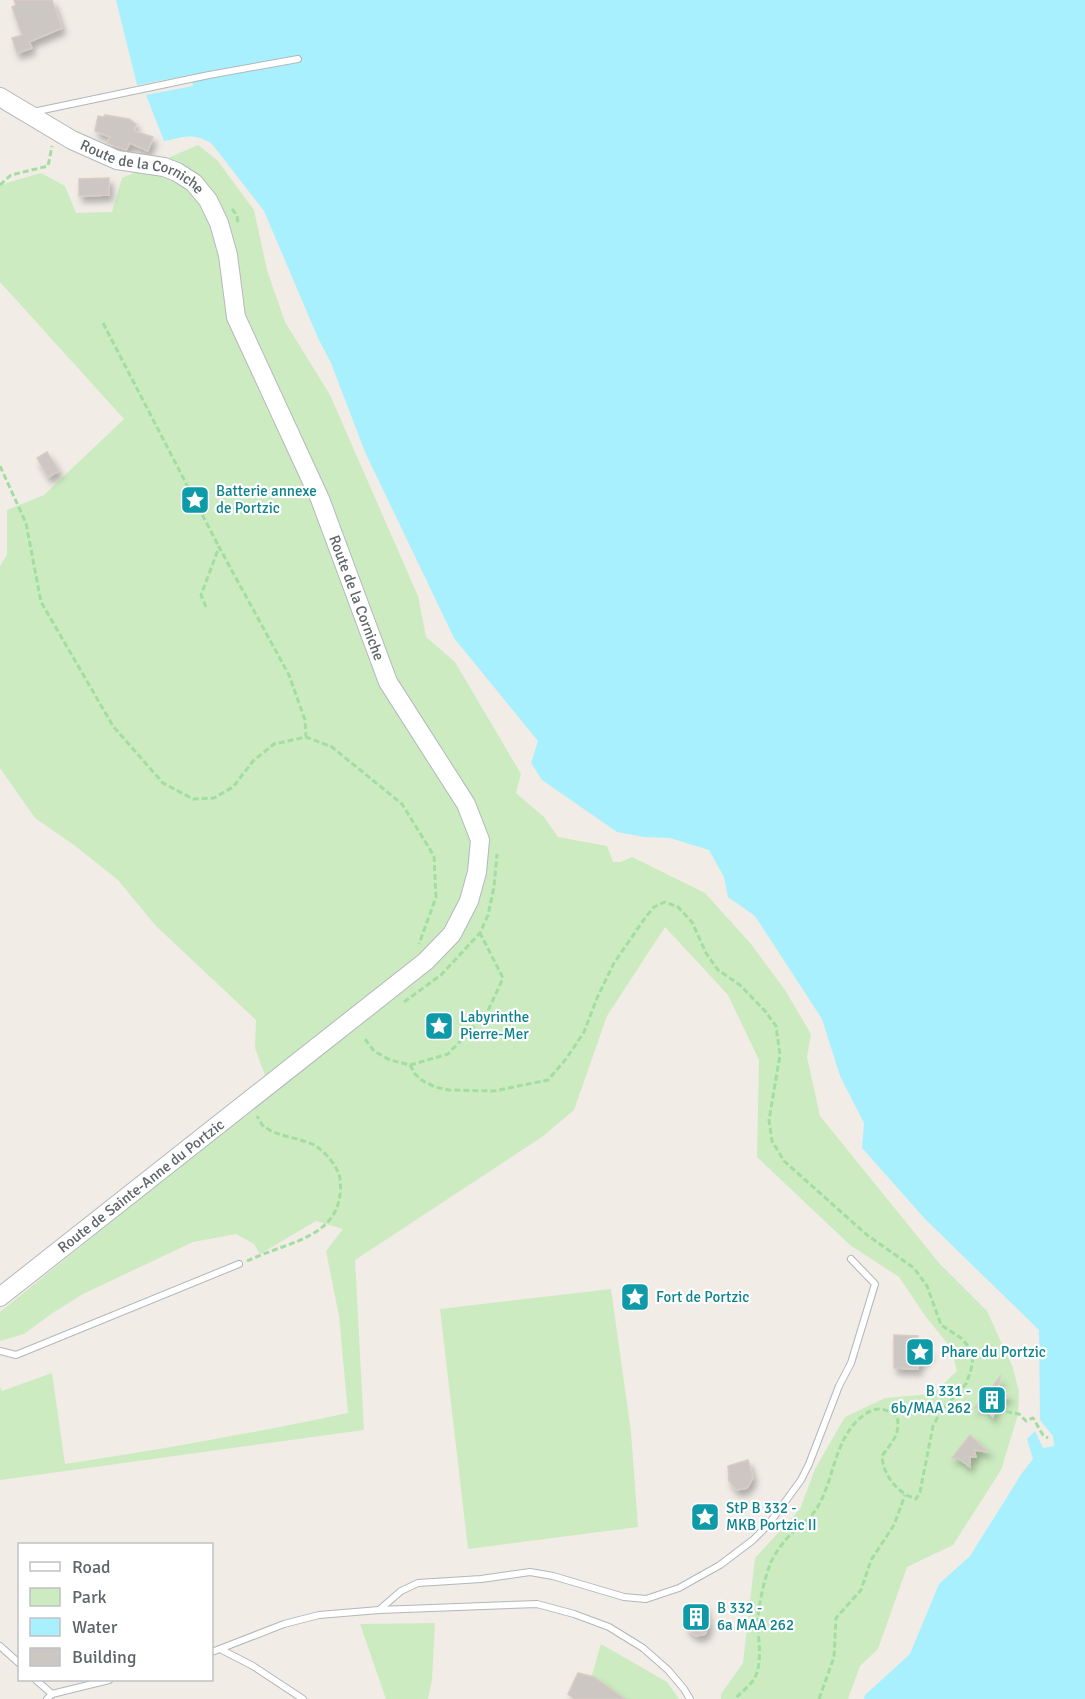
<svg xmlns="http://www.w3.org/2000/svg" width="1085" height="1699" viewBox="0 0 1085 1699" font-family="Signika,sans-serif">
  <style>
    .green { fill: #ccebc1 }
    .water { fill: #a9f0ff }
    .building { fill: #cdc7c3; stroke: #d7ccc4; stroke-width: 1.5; filter: url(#shadow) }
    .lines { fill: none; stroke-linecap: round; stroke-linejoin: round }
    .lane-casing { stroke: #b2b7ba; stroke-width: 8 }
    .secondary-casing { stroke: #b3b9bc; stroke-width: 20 }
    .path { stroke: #a2dea2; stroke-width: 3; stroke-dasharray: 6 3; stroke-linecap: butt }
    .lane { stroke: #fff; stroke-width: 6 }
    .secondary { stroke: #fff; stroke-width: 18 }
    .labels { text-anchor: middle; stroke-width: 4.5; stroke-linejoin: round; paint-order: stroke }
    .street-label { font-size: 15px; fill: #5e6568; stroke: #fff }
    .culture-label { font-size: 15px; fill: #0d838f; stroke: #fff; text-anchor: start }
  </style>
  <defs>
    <filter id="shadow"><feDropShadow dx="3.5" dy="6" stdDeviation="3" flood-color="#0004"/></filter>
  </defs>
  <rect width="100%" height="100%" fill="#f1ece6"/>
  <g class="green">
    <path d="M198,145L217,160L254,210L267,270L285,322L330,395L418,596L426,637L455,662L521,774L516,793L544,817L558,837L607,846L613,862H621L632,857L705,893L751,944L785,990L811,1034L807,1057L820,1116L939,1263L987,1311L1013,1368L1019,1392L1018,1415L1001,1470L953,1545L907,1567L878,1649L860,1666L848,1699H721V1694L743,1663L755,1558L800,1509L815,1469L845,1417L885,1398L933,1394L957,1371L951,1348L926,1317L899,1277L850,1245L757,1157L759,1060L728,995L665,927L607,1016L574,1110L542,1137L355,1260L364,1430L0,1480V1387L2,1391L52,1373L65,1464C160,1450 254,1433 348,1413L339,1316L326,1251L343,1229L316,1221L260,1254L254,1244L236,1234L193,1242L83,1294L51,1314L24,1334L0,1341V1312L271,1092L255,1048L256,1020L155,925L118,880L74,845L35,818L0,768V566L7,555V510L44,495L124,419L0,282V185L41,173L65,186L76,213L112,212L122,178Z"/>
    <path d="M611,1289L631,1432L638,1527L468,1549L440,1309Z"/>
    <path d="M435,1623L432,1680L428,1699H386L360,1624Z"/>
    <path d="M601,1644L667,1682L679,1699H585Z"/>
  </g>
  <path class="water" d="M116,0H1085V1699H864L865,1695L910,1654L939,1584L970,1556L1022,1473L1033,1459L1027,1439L1035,1431L1043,1448L1054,1446L1053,1436L1040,1420L1039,1330L926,1220L862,1148L864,1123L840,1076L822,1019L755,916L728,897L724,877L709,850L670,838L644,837L617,832L542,780L531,763L538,741L454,638L365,452L331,363L318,338L264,211L212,144C195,132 184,137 164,141L146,95L193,86L191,75L137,85Z"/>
  <g class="building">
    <path d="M14,0H52L62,28L29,42L32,48L17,53L12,38L22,35L12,7L16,5Z"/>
    <path d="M105,115L129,119L136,124L134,131L153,137L148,151L130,143L126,150L107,143L110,137L95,131L98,116L105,117Z"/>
    <path d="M109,178V195L79,196V179Z"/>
    <path d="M47,452L59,471L48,477L37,458Z"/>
    <path d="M894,1335L918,1336V1342L930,1352L918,1365V1369L894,1368Z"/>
    <path d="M1000,1377L998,1390L1009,1397L998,1401L1000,1406H995L993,1417L982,1406L975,1408Z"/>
    <path d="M970,1435L988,1452L974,1450L976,1457H970V1467L958,1458H952Z"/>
    <path d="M748,1460L753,1478L747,1488L736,1490L729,1481L728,1466Z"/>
    <path d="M705,1604L709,1625L705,1634L696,1636L687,1629L685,1609Z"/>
    <path d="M578,1673L594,1677L625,1699H574L568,1694Z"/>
  </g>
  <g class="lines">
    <g class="lane-casing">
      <g id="lane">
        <path d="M33,112L209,75L298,59"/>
        <path d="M0,1351L16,1355L239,1264"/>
        <path d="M379,1610L401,1591L418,1583L481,1579L530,1572L553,1576L624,1597L646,1599L679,1588L720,1565L753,1540L768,1525L801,1480L809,1464L839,1386L851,1363L875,1284L851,1259"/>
        <path d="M0,1646L20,1664"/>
        <path d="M222,1650L253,1666L303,1699"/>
        <path d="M212,1652L284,1624L319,1615L379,1610L537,1604L574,1614L609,1627L643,1648L668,1670L684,1689L690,1699"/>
        <path d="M36,1680L52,1694"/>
        <path d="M47,1699L52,1694L109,1680"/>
      </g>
    </g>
    <g class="secondary-casing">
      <g id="secondary">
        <path id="s1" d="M0,97L72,140L117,160L164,167L177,172L194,183L208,200L219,223L228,255L236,317L320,499L388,682L466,804L480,840L477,872L469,901L452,934L426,961L0,1297"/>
      </g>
    </g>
    <g class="path">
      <path d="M0,185L11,175L48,166L52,146"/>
      <path d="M232,209L237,215L238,224"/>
      <path d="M103,323L219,547"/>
      <path d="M0,466L26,523L41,602L113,726L163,783L193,799L214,798L233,787L253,761L274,744L306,737L332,747L402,804L434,856L436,897L419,944"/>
      <path d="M206,607L201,595L219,547L289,675L305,720L306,737"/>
      <path d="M404,1002L441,975L480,933L488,915L494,887L497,854"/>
      <path d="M365,1039L374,1051L390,1060L410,1065L448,1054L487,1013L503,978L480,933"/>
      <path d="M410,1065L415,1074L423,1081L435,1087L449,1090L494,1091L548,1080L566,1059L584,1032L597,998L614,963L645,918L654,907L665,902L678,907L692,922L706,953L718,970L740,985L765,1011L776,1026L780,1055L769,1120L772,1141L784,1161L867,1235L914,1268L927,1286L941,1325L961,1338L969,1347L973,1358L971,1370L966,1384L941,1411L933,1426L920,1492L916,1499C897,1493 883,1475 882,1456C892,1442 901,1434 897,1416C885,1408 876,1406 864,1415C832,1439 836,1480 815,1511C809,1520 799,1525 792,1533C784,1541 773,1555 769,1567C764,1581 760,1600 758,1616C757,1634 763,1657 756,1675C752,1685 742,1691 735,1699"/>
      <path d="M247,1261C288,1241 346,1238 340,1179C338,1166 324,1150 312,1144C299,1138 276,1136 265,1127C261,1125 259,1119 257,1116"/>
      <path d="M1000,1406L1003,1411L1019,1414L1026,1421L1033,1418L1043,1435L1048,1438"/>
      <path d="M819,1699L834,1657L836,1618L861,1590L871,1560L894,1525L905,1495"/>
    </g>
    <use href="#lane" class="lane"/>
    <use href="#secondary" class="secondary"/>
  </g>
  <defs>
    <g id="sight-square" transform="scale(1.5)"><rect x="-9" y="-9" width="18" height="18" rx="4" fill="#0f9aa8" stroke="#fff"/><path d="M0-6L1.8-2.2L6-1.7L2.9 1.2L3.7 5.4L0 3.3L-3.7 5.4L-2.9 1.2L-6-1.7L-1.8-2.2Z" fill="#fff"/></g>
    <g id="building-square" transform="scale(1.5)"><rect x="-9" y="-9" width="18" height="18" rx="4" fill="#0f9aa8" stroke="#fff"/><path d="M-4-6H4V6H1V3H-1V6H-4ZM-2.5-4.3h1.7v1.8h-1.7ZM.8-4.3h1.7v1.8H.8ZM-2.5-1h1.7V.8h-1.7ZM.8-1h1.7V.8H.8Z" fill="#fff"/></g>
  </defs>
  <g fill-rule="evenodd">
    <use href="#sight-square" x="195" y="500"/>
    <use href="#sight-square" x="439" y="1026"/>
    <use href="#sight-square" x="635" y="1297"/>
    <use href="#sight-square" x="920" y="1352"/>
    <use href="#building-square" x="992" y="1400"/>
    <use href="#sight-square" x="705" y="1517"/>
    <use href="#building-square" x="696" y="1617"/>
  </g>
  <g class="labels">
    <g class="street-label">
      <text dy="5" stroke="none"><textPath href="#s1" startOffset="160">Route de la Corniche</textPath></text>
      <text dy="5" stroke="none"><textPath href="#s1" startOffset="664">Route de la Corniche</textPath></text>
      <text transform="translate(141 1186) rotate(-38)" y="5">Route de Sainte-Anne du Portzic</text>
    </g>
    <g class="culture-label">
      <text x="216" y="496">Batterie annexe<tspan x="216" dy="17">de Portzic</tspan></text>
      <text x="460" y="1022">Labyrinthe<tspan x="460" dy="17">Pierre-Mer</tspan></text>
      <text x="656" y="1302">Fort de Portzic</text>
      <text x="941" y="1357">Phare du Portzic</text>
      <text x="971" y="1396" text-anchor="end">B 331 -<tspan x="971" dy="17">6b/MAA 262</tspan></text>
      <text x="726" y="1513">StP B 332 -<tspan x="726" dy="17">MKB Portzic II</tspan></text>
      <text x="717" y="1613">B 332 -<tspan x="717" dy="17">6a MAA 262</tspan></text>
    </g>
  </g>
  <rect x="18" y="1543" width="195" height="138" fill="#ffffff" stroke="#bfc1c3" stroke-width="1.5"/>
  <rect x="30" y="1562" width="30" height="9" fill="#ffffff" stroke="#bfc1c3" stroke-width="1.5"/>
  <text x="72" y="1573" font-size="18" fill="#5e6568">Road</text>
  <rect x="30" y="1588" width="30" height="18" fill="#ccebc1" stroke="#bfc1c3" stroke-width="1.5"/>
  <text x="72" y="1603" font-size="18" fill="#5e6568">Park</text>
  <rect x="30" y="1618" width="30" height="18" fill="#a9f0ff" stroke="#bfc1c3" stroke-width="1.5"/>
  <text x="72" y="1633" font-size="18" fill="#5e6568">Water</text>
  <rect x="30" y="1648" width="30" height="18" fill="#cdc7c3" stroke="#bfc1c3" stroke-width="1.5"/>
  <text x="72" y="1663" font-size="18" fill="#5e6568">Building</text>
</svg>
